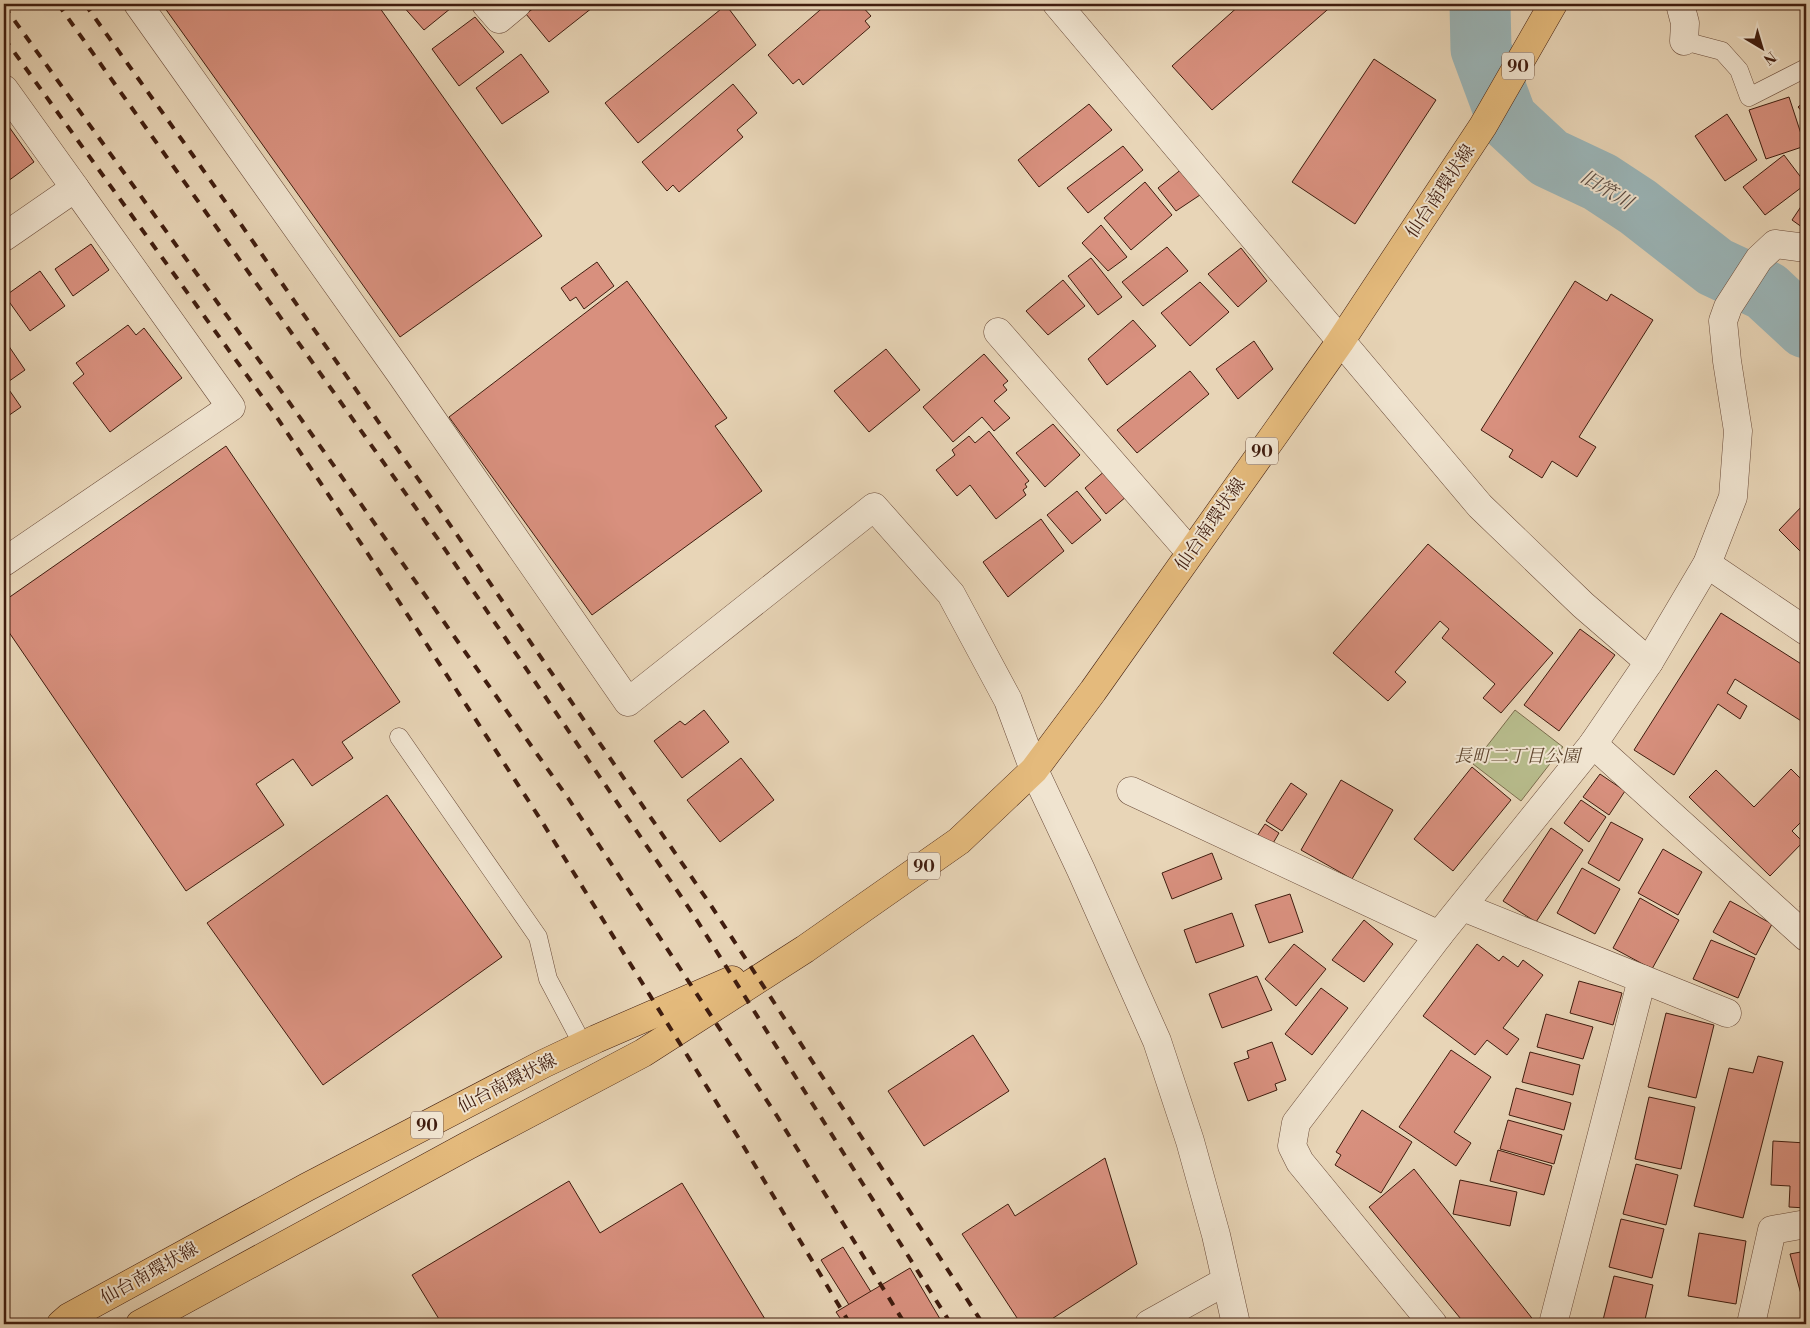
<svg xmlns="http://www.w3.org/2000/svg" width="1810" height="1328" viewBox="0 0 1810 1328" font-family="'Libre Bodoni','Noto Serif JP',serif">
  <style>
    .green { fill: #b8bd8d; stroke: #7c6d4e }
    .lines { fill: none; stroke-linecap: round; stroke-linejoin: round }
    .river { stroke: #9bb6b9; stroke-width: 61 }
    .building { fill: #d8907e; stroke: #401d0f }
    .service-casing { stroke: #6a4b39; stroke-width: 19 }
    .minor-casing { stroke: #6a4b39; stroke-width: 29 }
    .tertiary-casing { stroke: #6a4b39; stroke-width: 29 }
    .primary-casing { stroke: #401d0f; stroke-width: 29 }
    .service { stroke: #f0e4d0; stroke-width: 18 }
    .minor { stroke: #f0e4d0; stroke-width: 28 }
    .tertiary { stroke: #f0e4d0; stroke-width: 28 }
    .primary { stroke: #e4ba7c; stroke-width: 28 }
    .rail { stroke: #401d0f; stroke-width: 4; stroke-dasharray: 9 9; stroke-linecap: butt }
    .labels { text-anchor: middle; stroke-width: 4; stroke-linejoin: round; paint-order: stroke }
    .shield { fill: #f0e4d0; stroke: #755949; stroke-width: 1 }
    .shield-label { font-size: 16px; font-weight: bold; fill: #401d0f }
    .street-label { font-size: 18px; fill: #401d0f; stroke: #f0e4d0 }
    .park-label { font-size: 18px; font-style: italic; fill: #5e452e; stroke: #f0e4d0 }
    .water-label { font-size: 19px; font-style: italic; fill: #5b4b42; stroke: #f0e4d0 }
  </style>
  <rect width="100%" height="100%" fill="#e8d5b7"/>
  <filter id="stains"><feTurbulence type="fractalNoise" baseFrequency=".004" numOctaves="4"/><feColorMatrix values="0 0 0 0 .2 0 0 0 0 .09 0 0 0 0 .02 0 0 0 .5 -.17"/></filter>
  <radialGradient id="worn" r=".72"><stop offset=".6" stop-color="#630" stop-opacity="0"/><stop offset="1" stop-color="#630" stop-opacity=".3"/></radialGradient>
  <path class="green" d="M1515,710L1563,747L1521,801L1473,764Z"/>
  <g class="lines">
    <path class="river" d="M1480,4L1481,49L1507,119L1549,158L1600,182L1638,207L1715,267L1766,291L1806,328"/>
  </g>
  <g class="building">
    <path d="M162,4H377L542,236L400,337Z"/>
    <path d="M403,4H456L424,30L402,5Z"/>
    <path d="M539,4H597L549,42L526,14Z"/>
    <path d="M827,4H860L871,16L865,21L870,27L803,85L799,79L793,84L768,55Z"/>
    <path d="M1241,4H1334L1212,110L1172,66Z"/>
    <path d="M726,5L756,45L638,143L605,103Z"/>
    <path d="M475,17L504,52L459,86L432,49Z"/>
    <path d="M521,54L549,92L502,124L476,88Z"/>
    <path d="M1374,59L1436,100L1355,224L1292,182Z"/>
    <path d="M733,84L757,113L737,130L743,137L679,192L673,185L667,191L642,162Z"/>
    <path d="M1789,97L1805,146L1766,159L1749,110Z"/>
    <path d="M1806,100V116L1798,107Z"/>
    <path d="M1089,104L1112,130L1039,187L1018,160Z"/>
    <path d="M1727,114L1757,160L1725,181L1695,136Z"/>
    <path d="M7,124L34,162L4,184V126Z"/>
    <path d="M1123,146L1143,170L1088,213L1067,188Z"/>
    <path d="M1784,155L1806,184L1765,215L1743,187Z"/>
    <path d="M1183,168L1203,193L1176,211L1158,188Z"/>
    <path d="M1145,182L1172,215L1131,250L1104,218Z"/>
    <path d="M1806,199V230L1792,220Z"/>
    <path d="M1101,225L1127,257L1108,271L1082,243Z"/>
    <path d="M91,244L109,270L73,296L55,269Z"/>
    <path d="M1167,247L1188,271L1143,306L1122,282Z"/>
    <path d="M1241,248L1267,281L1238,307L1208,274Z"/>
    <path d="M1091,258L1122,297L1098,315L1068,276Z"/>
    <path d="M597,262L614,286L584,309L576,297L570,301L561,288Z"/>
    <path d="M40,271L65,306L30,331L5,296Z"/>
    <path d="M1063,280L1085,306L1048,335L1026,311Z"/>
    <path d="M627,281L727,418L715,426L762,491L592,615L449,417Z"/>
    <path d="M1575,281L1607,301L1611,294L1653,320L1579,437L1596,447L1577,477L1552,461L1542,478L1509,457L1513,450L1481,430Z"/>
    <path d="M1200,282L1229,312L1190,346L1161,313Z"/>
    <path d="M1133,320L1156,346L1107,385L1088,359Z"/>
    <path d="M128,325L136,335L144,328L182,378L110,432L73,383L84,374L76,363Z"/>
    <path d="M4,339L25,370L5,384L21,407L8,416L4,410Z"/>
    <path d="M1254,341L1273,369L1238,399L1216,369Z"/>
    <path d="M886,349L920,390L869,432L834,391Z"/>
    <path d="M984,354L1008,381L1003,385L1007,390L994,401L1010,418L994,431L982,417L953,442L923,407Z"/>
    <path d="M1190,371L1209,394L1137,453L1117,430Z"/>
    <path d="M1053,424L1080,455L1045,487L1016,453Z"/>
    <path d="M989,431L1029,481L1025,484L1027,487L1023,490L1026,495L996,519L970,485L957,496L936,470L955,455L952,450L969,436L975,443Z"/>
    <path d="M226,446L400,702L342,742L353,758L312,786L293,759L256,784L284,825L186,891L4,625V601Z"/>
    <path d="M1106,470L1127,496L1106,514L1085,488Z"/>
    <path d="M1077,491L1101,520L1072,544L1047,515Z"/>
    <path d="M1806,502V557L1779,530Z"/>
    <path d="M1041,519L1064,551L1008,597L983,562Z"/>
    <path d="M1428,544L1553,653L1501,713L1483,698L1495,684L1442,638L1449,629L1440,621L1395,672L1406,682L1388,701L1333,653Z"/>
    <path d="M1721,613L1806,667V724L1735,679L1727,693L1747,706L1740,719L1718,704L1674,775L1634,750Z"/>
    <path d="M1580,629L1615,655L1559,731L1524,705Z"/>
    <path d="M704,710L729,742L682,778L654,741L680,721L685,725Z"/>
    <path d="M741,758L774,800L720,842L687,800Z"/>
    <path d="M1472,767L1511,800L1453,871L1414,839Z"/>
    <path d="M1791,769L1806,784V817L1792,831L1803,842L1770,876L1689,797L1716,770L1754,807Z"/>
    <path d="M1600,774L1625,791L1609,815L1583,797Z"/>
    <path d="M1341,780L1393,810L1352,879L1301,850Z"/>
    <path d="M1291,783L1307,794L1282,831L1266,821Z"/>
    <path d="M387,795L502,957L323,1085L207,923Z"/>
    <path d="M1581,800L1606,817L1589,842L1564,823Z"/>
    <path d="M1611,822L1643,839L1619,881L1588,863Z"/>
    <path d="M1265,824L1279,833L1272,845L1257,836Z"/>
    <path d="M1551,828L1583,850L1536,922L1503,901Z"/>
    <path d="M1663,849L1702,872L1678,915L1638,893Z"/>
    <path d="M1212,853L1222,879L1172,899L1162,873Z"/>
    <path d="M1582,868L1620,889L1595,934L1557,913Z"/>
    <path d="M1290,894L1303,932L1269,943L1255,905Z"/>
    <path d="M1806,894V910L1800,907Z"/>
    <path d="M1640,898L1679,920L1652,969L1613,948Z"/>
    <path d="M1730,901L1772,924L1756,955L1713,932Z"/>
    <path d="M1232,913L1244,946L1196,963L1184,930Z"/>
    <path d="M1364,920L1393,944L1364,982L1332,960Z"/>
    <path d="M1711,940L1755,958L1738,998L1693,979Z"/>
    <path d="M1294,944L1326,969L1296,1006L1265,979Z"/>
    <path d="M1477,944L1499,961L1503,956L1518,967L1523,960L1543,975L1503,1028L1519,1039L1507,1055L1487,1040L1475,1055L1423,1016Z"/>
    <path d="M1257,976L1272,1010L1222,1028L1209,994Z"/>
    <path d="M1579,981L1622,993L1613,1025L1570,1013Z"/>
    <path d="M1321,988L1348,1008L1312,1055L1285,1034Z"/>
    <path d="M1666,1013L1714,1025L1696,1098L1648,1087Z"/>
    <path d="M1546,1014L1593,1027L1583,1059L1537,1047Z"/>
    <path d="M973,1035L1009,1091L924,1146L888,1091Z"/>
    <path d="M1272,1042L1286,1080L1275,1084L1277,1090L1248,1101L1234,1063L1249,1058L1247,1051Z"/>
    <path d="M1451,1050L1491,1077L1454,1132L1471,1143L1456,1166L1399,1127Z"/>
    <path d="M1530,1052L1580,1065L1573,1095L1522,1082Z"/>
    <path d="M1758,1056L1783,1062L1743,1218L1694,1206L1729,1068L1753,1073Z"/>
    <path d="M1516,1088L1571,1103L1564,1130L1509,1115Z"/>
    <path d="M1649,1097L1695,1107L1681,1169L1635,1159Z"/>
    <path d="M1362,1110L1412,1142L1381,1193L1335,1165L1341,1155L1336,1152Z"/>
    <path d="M1508,1120L1562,1135L1554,1164L1500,1149Z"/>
    <path d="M1773,1141L1806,1143V1208L1789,1207L1790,1186L1771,1185Z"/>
    <path d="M1498,1150L1552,1166L1544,1195L1490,1181Z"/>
    <path d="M1105,1158L1137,1264L1044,1324H1021L962,1234L1008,1204L1015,1216Z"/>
    <path d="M1636,1164L1678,1175L1666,1225L1623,1214Z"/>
    <path d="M1414,1169L1535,1322V1324H1465L1369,1207Z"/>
    <path d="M1460,1180L1517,1192L1510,1226L1453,1214Z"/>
    <path d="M569,1181L600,1233L682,1183L768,1324H442L412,1275Z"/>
    <path d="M1621,1219L1664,1229L1652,1278L1609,1267Z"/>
    <path d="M1699,1233L1746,1241L1736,1304L1688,1296Z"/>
    <path d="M843,1247L891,1324H861L821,1260Z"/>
    <path d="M1806,1251V1305H1804L1790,1254Z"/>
    <path d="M910,1268L943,1324H844L836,1312Z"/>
    <path d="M1614,1276L1653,1285L1644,1324H1602Z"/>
  </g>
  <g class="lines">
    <g class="service-casing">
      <g id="service">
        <path d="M1684,41L1722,51L1739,70L1749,97L1806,68"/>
        <path d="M399,737L538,937L548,979L583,1045"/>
      </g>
    </g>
    <g class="minor-casing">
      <g id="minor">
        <path d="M138,4L400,373L628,702L874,507L951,594L1008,700L1034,770"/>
        <path d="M486,4L499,19L517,4"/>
        <path d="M1057,4L1480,506L1583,605L1649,662"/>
        <path d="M4,89L75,188"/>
        <path d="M4,237L75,188L231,407L4,562"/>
        <path d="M998,332L1190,552"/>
        <path d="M1707,564L1806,631"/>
        <path d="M1593,744L1806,937"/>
        <path d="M1131,791L1439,935"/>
        <path d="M1463,907L1727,1013"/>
        <path d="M1149,1324L1226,1281"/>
        <path d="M1433,1324L1300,1162L1292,1146L1296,1123L1439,935L1593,744L1649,662L1707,564L1733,497L1738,431L1727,361L1723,321L1728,307L1759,259L1775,244L1806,248"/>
        <path d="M1553,1324L1642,979"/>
        <path d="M1751,1324L1772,1230L1806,1224"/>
      </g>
    </g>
    <g class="tertiary-casing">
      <g id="tertiary">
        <path d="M1680,4L1685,23L1684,41"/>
        <path d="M1034,770L1081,870L1157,1041L1190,1141L1216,1235L1236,1324"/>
      </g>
    </g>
    <g class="primary-casing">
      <g id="primary">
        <path d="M61,1324L69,1317L307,1187L543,1064L596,1039L732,980"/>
        <path d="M140,1324L467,1146L643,1053L805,949L959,841L1034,770L1093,691L1340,342L1483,126L1553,4"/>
      </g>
    </g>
    <use href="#service" class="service"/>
    <use href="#minor" class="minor"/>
    <use href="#tertiary" class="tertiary"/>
    <use href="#primary" class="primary"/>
    <g class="rail">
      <path d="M58,4L440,542L693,914L951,1324"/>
      <path d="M85,4L192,154L455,532L710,904L983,1324"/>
      <path d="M4,6L289,402L568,798L777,1116L905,1324"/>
      <path d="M4,38L274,413L368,554L539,817L738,1137L850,1324"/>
    </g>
  </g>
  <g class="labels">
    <g class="shield">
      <rect x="1502" y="52.5" width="32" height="27" rx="4"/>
      <rect x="1246" y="437.5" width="32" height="27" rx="4"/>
      <rect x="908" y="852.5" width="32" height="27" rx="4"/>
      <rect x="411" y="1111.5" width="32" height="27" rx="4"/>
    </g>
    <g class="shield-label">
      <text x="1518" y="72">90</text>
      <text x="1262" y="457">90</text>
      <text x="924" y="872">90</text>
      <text x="427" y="1131">90</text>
    </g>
    <g class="street-label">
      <text transform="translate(1440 191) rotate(-56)" y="6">仙台南環状線</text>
      <text transform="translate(1210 524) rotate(-55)" y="6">仙台南環状線</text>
      <text transform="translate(507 1083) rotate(-27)" y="6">仙台南環状線</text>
      <text transform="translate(149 1273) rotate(-29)" y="6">仙台南環状線</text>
    </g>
    <g class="park-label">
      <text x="1517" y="762">長町二丁目公園</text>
    </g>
    <g class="water-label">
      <text transform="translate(1607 189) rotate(31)" y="7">旧笊川</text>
    </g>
  </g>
  <rect width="1810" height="1328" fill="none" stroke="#e8d5b7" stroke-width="20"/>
  <rect x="5" y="5" width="1800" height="1318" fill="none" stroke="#401d0f" stroke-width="2.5"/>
  <rect x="10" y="10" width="1790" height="1308" fill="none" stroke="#401d0f"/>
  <g transform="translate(1762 48) rotate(142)" stroke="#f0e4d0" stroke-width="4" paint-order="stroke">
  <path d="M0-4L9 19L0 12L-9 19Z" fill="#401d0f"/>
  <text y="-8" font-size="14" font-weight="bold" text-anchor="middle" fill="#401d0f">N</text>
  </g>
  <rect width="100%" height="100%" filter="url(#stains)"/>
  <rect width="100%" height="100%" fill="url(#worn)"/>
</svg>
